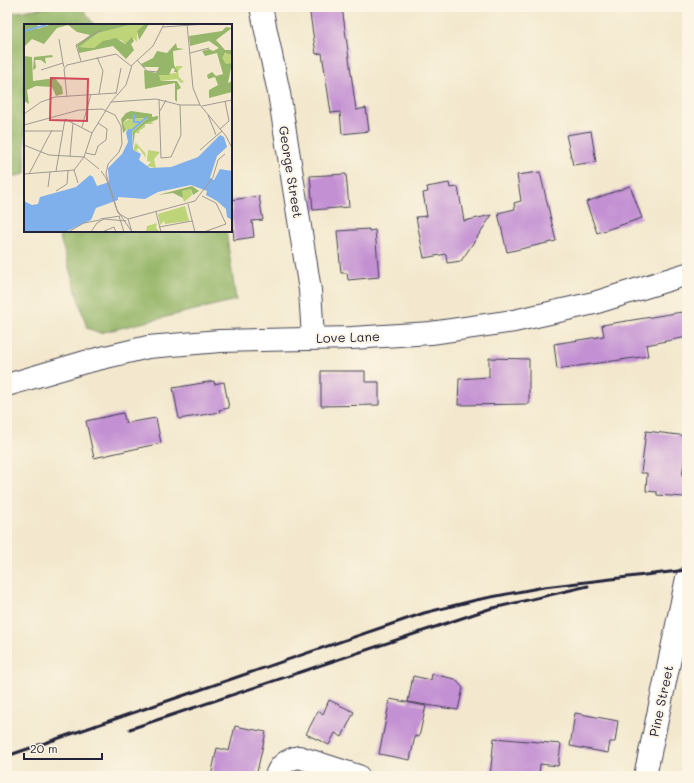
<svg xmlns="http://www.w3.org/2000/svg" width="694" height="783" viewBox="0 0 694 783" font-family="Mali,sans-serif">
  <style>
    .forest { fill: #96b669; stroke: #5c6c52 }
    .building { fill: #c390d3 }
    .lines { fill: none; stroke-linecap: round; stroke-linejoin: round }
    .minor-casing { stroke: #414051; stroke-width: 24 }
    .minor { stroke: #fff; stroke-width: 22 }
    .rail { stroke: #22223b; stroke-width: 3 }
    .labels { text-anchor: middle; stroke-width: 4; stroke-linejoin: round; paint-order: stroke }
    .street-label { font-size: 13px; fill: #22223b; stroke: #fcf5e5 }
    .inset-river { fill: none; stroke: #80b0eb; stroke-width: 2 }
    .inset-road { fill: none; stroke: #9f9993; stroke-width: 1 }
    .view { fill: #d1495b; fill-opacity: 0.15; stroke: #d1495b; stroke-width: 2 }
    .inset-edge { fill: none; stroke: #22223b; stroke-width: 2 }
  </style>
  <rect width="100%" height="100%" fill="#fcf5e5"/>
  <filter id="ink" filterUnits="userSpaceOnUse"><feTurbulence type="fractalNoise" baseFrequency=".025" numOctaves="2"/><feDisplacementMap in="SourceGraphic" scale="8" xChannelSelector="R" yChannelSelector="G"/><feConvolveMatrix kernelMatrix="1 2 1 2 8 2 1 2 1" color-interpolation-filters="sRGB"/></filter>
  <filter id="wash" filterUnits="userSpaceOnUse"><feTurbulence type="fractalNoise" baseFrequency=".012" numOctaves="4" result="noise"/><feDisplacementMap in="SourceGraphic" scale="16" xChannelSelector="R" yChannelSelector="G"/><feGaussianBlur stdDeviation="0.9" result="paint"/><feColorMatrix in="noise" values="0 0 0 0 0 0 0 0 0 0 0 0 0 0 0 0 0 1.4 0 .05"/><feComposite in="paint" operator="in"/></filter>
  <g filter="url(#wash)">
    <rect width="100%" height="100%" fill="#f3e8cd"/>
    <g class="forest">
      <path d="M46,7H82L94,25H25V174L7,178V14Z"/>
      <path d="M58,231H226L236,300L100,333L87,328Z"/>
    </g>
    <g id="blocks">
      <g class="building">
        <path d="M309,7H342L356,110L366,108L369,131L342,134L340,112L331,113L322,53L316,54Z"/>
        <path d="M591,131L596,162L573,165L566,135Z"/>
        <path d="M540,172L556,241L507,252L498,213L515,209L514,203L521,201L517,175Z"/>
        <path d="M346,174L349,207L313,210L310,176Z"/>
        <path d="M449,183L450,188L458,187L464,221L492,215L461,261L447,263L446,254L424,258L416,217L427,216L423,193L428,192L427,187Z"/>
        <path d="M630,186L642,218L597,233L586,202Z"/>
        <path d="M259,196L263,220L252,221L254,237L234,240L231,200Z"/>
        <path d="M369,229V231L375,230L379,277L348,280L347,273H341L337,231Z"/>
        <path d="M682,312L687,325V337L646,345L648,356L557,369L554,344L604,336L602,325Z"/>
        <path d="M489,358L529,359V404L458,405L459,379L489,377Z"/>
        <path d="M321,371H365V382H379V405L321,406Z"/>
        <path d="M214,381V384L224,382L229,408L219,410L220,412L179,419L173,388Z"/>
        <path d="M123,413L126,423L156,418L161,443L94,458L86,421Z"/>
        <path d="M646,431L687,436L682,477L686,478L684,497L657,495V492L646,491L647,473H641Z"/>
        <path d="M432,674L455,679L463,688L458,710L408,702L413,676L431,680Z"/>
        <path d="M390,699L426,706L419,737L415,736L410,760L379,754Z"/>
        <path d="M329,700L354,712L342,737L335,733L329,745L306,734L318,711L323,714Z"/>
        <path d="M575,713L618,721L615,742H610L608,753L570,746Z"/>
        <path d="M235,726L266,732L256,776H211L217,748L229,751Z"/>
        <path d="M494,738L561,744L558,766L540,764L539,776H490Z"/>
      </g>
    </g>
  </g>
  <g filter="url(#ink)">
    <use href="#blocks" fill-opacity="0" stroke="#414051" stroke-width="1"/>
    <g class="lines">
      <g class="minor-casing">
        <g id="minor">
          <path d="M261,7L279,93L310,290L313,338"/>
          <path d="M7,385L85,362L148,347L220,341L352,338L431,333L514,321L594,303L687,274"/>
          <path d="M276,776C279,765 288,759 299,757L358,776"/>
          <path d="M645,776L687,578"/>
        </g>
      </g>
      <use href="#minor" class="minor"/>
      <g class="rail">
        <path d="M130,729L489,609L588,586"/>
        <path d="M7,756L424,613L476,600L544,587L687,570"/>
      </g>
    </g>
  </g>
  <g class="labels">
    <g class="street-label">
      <text transform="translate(291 172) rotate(81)" y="5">George Street</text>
      <text transform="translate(348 337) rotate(-2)" y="5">Love Lane</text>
      <text transform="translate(661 701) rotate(-78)" y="5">Pine Street</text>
    </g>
  </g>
  <g transform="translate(24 24)">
    <rect width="208" height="208" fill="#f3e8cd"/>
    <path d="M109,0H121L113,7V18L109,14L101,20L97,16L86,15L70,24L55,23L74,9ZM197.5 35a5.5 5.5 0 1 1 11 0a5.5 5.5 0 1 1-11 0ZM152,42H159L154,47L155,53L160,58L157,59L153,55L137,57L135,51L152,49ZM109,93L113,95L124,94L108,112L103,107L99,99ZM134,95L128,98L129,100H121V103L115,107L116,109H111L112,119L121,129L122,134L115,124L112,126L116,129L109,126L112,118L111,108L121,100ZM124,126L136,128L130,135L132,144L123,142L127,138L123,137ZM167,165L168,171L160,178L157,167ZM161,182L165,197L141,200L140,197L136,201L134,190ZM133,199L132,204L136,208H122L123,202Z" fill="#bdd479"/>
    <path d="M0,0H14L13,5L28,0H109L74,9L55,23L70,24L79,17L92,14L101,20L108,13L110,17L107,20L110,26L102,35L89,22L55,29L53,21L66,11L53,8L44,1L33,4L20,20L8,15L0,23ZM121,0H125L115,16L113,7ZM202,3L208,4L192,16L201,26H208V31L201,29L198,34L202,40L208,39L204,59L208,57V68L185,74V66L194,61L191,53L184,55L183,51L188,48L192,52L199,50L193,29L181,32L178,27L185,25L189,27L195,24L185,17L166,22L165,12L198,7ZM152,19L153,24L160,25L149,27L150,41L154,48H150L151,45L148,44L145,51H135L137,57H153L157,64L153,66V78L151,76V59L121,65L120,46L132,49L135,43H119L117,40L129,34L133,27L143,29ZM28,31L29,33L21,34L22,40L17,36H11L12,44L9,46L10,33ZM0,32L8,33L9,57L31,54L38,63L39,70L32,72L28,63L12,62L3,66L5,80L0,77ZM107,87L128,90V93L134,92V95L121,100L111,108L109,123V108L124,94L103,95L99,99L102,106L99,109L97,95L102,89ZM168,162L175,167L169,171L167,165L158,167L159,174L149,169L134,171Z" fill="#96b669"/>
    <path d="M105,105H108L109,126L117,130L115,136L126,144L147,143L174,133L196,111L200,113L203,123L193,132L186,154L190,156L196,145L208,147V196L203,193L202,185L193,177L182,171L183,167L167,161L134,168L121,175L94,173V176L72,184L67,196L41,208H0V177L8,181L14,180L16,173L52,163L66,151L69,153L73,162L85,158L84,144L98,130L104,118L102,108Z" fill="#80b0eb"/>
    <path class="inset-river" d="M0,7L22,1M110,90V98H116M108,106L123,93"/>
    <path class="inset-road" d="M163,0L169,64L176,81L202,112L208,124M139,3L182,0M35,15L39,39M166,29L185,24M73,33L79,47L75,70M113,36L123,47L134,48M57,37L52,21L77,6M17,46L39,39L40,43M92,70L97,44M43,73L40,45L43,41L92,30L107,42M135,75L137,134L147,133L157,111L156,81M87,78L102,61L108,41L129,22L140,0M178,82L208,76M136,87L142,76M0,90L17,78L31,73L92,69M184,91L192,111M0,101L55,86L78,85L91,91L97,102L98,120L95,128L84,140L82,150L93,186L108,208M58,103L67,70M196,105L205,97L201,77M0,107H38M0,121L25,131L60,133L68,109L87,78L132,75L156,81H176M176,126L198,107M62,129L71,131L74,122L82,116L83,105L74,99M46,132L49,99M50,146L54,159M32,147L41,95L68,109M77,147L82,154L94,189L104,195L171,177L189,153L194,136L201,130M0,150L50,146L60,133L75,145M5,150L28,106M24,163L26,148M32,167L43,160L44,147M178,172L192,179L202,200L180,208M164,180L171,208M132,188L137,208M95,192L100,208M76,195L96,192M104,195L108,208M135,203L168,197M44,208L60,199L76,196M67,208L73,199L80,195L102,197M78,208L90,203L92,208"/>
    <path class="view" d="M27,54L64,55L63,97L26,96Z"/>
    <rect width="208" height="208" class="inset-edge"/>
  </g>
  <rect width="694" height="783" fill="none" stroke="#fcf5e5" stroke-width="24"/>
  <path d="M24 753v6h78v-6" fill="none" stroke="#22223b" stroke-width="2"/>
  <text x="30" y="753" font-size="12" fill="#22223b" stroke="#fcf5e5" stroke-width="3" paint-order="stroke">20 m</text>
</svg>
